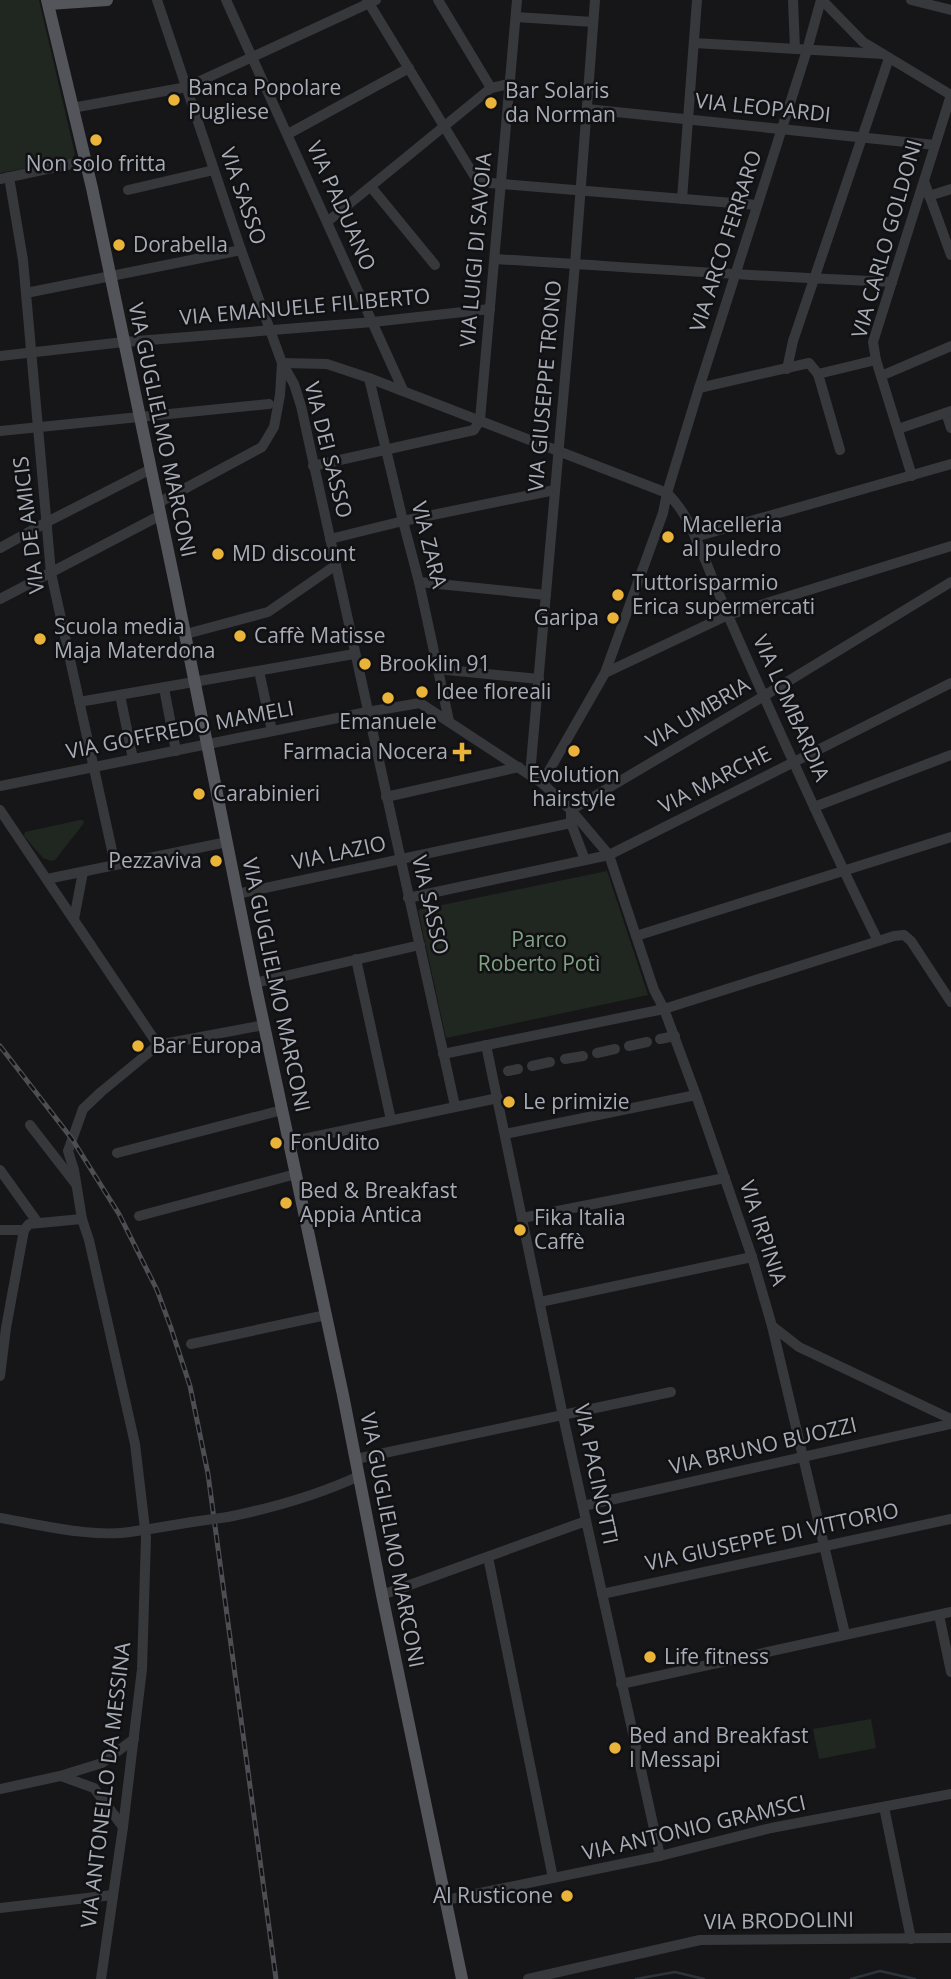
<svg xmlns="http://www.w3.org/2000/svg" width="951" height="1979" viewBox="0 0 951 1979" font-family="'Open Sans',sans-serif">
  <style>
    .green { fill: #202721 }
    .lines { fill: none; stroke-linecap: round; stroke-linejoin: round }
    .stream { stroke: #2c343b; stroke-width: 2.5 }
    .minor { stroke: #37383c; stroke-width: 10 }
    .major { stroke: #53555b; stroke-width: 12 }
    .rail-casing { stroke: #4c4e53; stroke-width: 5 }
    .rail { stroke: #111113; stroke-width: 2.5; stroke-dasharray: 8; stroke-linecap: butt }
    .minor-bridge { stroke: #37383c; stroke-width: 10 }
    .poi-dot { fill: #eab43b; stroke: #111113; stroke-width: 2.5 }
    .labels { text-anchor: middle; stroke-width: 5; stroke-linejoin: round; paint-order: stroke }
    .poi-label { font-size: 21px; fill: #a8acb7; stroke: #111113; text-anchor: start }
    .street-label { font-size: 21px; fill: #a8acb7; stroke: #111113 }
    .park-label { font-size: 21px; fill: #80a183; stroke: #111113 }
  </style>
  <rect width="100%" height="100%" fill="#161618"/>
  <g class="green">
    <path d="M0,0H39L75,154L72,159L0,173Z"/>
    <path d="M80,820H83L84,823L55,860L51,861L43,858L24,836L25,832Z"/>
    <path d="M607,871L648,995L446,1038L418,910Z"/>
    <path d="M871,1719L876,1748L819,1759L813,1729Z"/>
  </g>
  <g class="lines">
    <g class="stream">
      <path d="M636,1979L675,1972L704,1979"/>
      <path d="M851,1979L880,1971L915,1979"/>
    </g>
    <g class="minor">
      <path d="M157,0L241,250L282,363L294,384L301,406L455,1106"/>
      <path d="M226,0L403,390"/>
      <path d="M367,0L478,182L757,205"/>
      <path d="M438,0L491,88"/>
      <path d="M793,0L795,49"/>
      <path d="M822,0L863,42L951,95"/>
      <path d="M911,0L951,10"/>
      <path d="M516,17L593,22"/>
      <path d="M694,43L883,54"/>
      <path d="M72,108L187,87L376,0"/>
      <path d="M587,109L935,145"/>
      <path d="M288,134L409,68"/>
      <path d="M9,177L23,260L51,573L115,864"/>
      <path d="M0,179L85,161"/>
      <path d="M924,181L951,255"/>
      <path d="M371,187L435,265"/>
      <path d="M128,190L214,170"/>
      <path d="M929,196L951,189"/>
      <path d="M682,199L697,0"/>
      <path d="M327,222L491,88L509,84"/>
      <path d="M495,259C627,267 759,277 892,282"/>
      <path d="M26,293L241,250"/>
      <path d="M0,356L124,342L373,322L490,309"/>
      <path d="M282,363L327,364L369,378L667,493C687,512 695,537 706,562C716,587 726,611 737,636C782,738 828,840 878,941"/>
      <path d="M787,369L793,341L889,58"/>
      <path d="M818,374L876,360"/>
      <path d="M881,376L951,346"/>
      <path d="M369,378L403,521L419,582L449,721"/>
      <path d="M699,388L809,363L818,374L840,450"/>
      <path d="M946,413L951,428"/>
      <path d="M898,429L951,411"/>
      <path d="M0,431L269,404"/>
      <path d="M313,466L474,430L480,420L517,0"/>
      <path d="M912,476L876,360L873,342L951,95"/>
      <path d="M158,503L262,447L274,427L280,395L282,363"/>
      <path d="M695,537L951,464"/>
      <path d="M330,539L403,521L555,490"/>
      <path d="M0,548L47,522L151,469"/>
      <path d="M419,582L546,595"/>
      <path d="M0,599L161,515"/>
      <path d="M186,634L268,612L336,565"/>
      <path d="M437,669L539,679"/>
      <path d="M259,671L272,731"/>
      <path d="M605,673L728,615L951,546"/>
      <path d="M164,688L176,751"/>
      <path d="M120,695L133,759"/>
      <path d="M79,702L354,654"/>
      <path d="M530,775L575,264L595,0"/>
      <path d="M542,783L605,673L663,513L667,493L699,388L807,50L821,0"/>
      <path d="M0,786L367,712L420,703L542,783L571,810L609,855L654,990L664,1009L696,1095L752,1257L772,1326L845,1634"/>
      <path d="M386,797L519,767"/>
      <path d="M814,807L951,755"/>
      <path d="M0,810L158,1045"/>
      <path d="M585,860L571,823V810L764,696L951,582"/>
      <path d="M47,879L227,842"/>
      <path d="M237,894L571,823"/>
      <path d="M408,898L609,855L951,683"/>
      <path d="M74,919L83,872"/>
      <path d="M636,936L951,837"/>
      <path d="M356,959L391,1120"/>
      <path d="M255,983L420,945"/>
      <path d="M660,1039L675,1036"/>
      <path d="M486,1045L563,1416L660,1856"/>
      <path d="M629,1046L647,1042"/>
      <path d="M597,1053L615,1049"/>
      <path d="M443,1054L664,1009L894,936L904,935L911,941L951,1002"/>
      <path d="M565,1059L583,1056"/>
      <path d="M532,1066L550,1062"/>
      <path d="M508,1071L518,1069"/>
      <path d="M30,1125L75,1183"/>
      <path d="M505,1134L696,1095"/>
      <path d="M289,1142L498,1098"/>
      <path d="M117,1153L282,1110"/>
      <path d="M0,1170L38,1223"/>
      <path d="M139,1216L296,1174"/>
      <path d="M522,1218L725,1178"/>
      <path d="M0,1230H24L29,1224L82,1219"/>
      <path d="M540,1302L752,1257"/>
      <path d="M772,1326L799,1347L951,1419"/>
      <path d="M191,1344L326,1315"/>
      <path d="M0,1376L6,1328L24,1230"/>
      <path d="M356,1459L671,1392"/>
      <path d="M583,1506L951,1424"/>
      <path d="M228,1517C272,1508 318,1495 359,1476"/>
      <path d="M0,1518C42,1525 96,1539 136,1531"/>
      <path d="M150,1529L192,1522"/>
      <path d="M488,1557L553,1878"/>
      <path d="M602,1594L951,1519"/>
      <path d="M382,1595L586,1521"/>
      <path d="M939,1615L951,1672"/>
      <path d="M621,1684L951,1612"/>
      <path d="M61,1776L94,1788L123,1827"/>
      <path d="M0,1789L60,1776L102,1763L134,1739"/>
      <path d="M884,1807L911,1939"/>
      <path d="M446,1900L660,1856L771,1828L951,1794"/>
      <path d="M0,1908L113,1895"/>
      <path d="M101,1979L123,1827L142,1669L146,1537L135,1444L89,1240L82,1219L74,1170L68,1151L83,1109L101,1092L158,1045L264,1025"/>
      <path d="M528,1979L700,1940L951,1938"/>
    </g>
    <g class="major">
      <path d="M47,0L92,188L176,589L255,983L343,1395L382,1595L462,1979"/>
      <path d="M49,4L107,0"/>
    </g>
    <g class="rail-casing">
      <path id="rail" d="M0,1046L72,1139L119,1214L157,1290L171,1328L190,1386L208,1474L276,1979"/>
    </g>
    <use href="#rail" class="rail"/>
    <g class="minor-bridge">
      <path d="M192,1522L228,1517"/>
      <path d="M136,1531L150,1529"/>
    </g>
  </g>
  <g class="poi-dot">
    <circle cx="174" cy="100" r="7"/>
    <circle cx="491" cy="103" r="7"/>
    <circle cx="96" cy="140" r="7"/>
    <circle cx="119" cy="245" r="7"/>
    <circle cx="668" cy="537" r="7"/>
    <circle cx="218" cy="554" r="7"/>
    <circle cx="618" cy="595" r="7"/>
    <circle cx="613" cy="618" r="7"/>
    <circle cx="240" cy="636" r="7"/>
    <circle cx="40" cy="639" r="7"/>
    <circle cx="365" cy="664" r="7"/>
    <circle cx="422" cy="692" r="7"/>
    <circle cx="388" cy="698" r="7"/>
    <circle cx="574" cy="751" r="7"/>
    <path d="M458.5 741.5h7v7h7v7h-7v7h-7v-7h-7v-7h7z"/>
    <circle cx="199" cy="794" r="7"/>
    <circle cx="216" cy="861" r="7"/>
    <circle cx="138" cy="1046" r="7"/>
    <circle cx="509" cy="1102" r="7"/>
    <circle cx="276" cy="1143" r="7"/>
    <circle cx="286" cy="1203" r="7"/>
    <circle cx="520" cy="1230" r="7"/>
    <circle cx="650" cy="1657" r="7"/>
    <circle cx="615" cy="1748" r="7"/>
    <circle cx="567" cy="1896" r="7"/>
  </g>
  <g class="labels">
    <g class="poi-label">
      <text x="188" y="95">Banca Popolare<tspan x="188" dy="24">Pugliese</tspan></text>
      <text x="505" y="98">Bar Solaris<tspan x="505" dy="24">da Norman</tspan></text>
      <text x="96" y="171" text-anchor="middle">Non solo fritta</text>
      <text x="133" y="252">Dorabella</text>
      <text x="682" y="532">Macelleria<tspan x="682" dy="24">al puledro</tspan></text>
      <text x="232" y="561">MD discount</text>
      <text x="632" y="590">Tuttorisparmio<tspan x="632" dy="24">Erica supermercati</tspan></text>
      <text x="599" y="625" text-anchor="end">Garipa</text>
      <text x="54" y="634">Scuola media<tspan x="54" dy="24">Maja Materdona</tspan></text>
      <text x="254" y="643">Caffè Matisse</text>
      <text x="379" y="671">Brooklin 91</text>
      <text x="436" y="699">Idee floreali</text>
      <text x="388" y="729" text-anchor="middle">Emanuele</text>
      <text x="448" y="759" text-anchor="end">Farmacia Nocera</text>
      <text x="574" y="782" text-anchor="middle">Evolution<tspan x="574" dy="24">hairstyle</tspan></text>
      <text x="213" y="801">Carabinieri</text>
      <text x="202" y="868" text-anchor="end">Pezzaviva</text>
      <text x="152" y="1053">Bar Europa</text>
      <text x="523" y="1109">Le primizie</text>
      <text x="290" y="1150">FonUdito</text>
      <text x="300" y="1198">Bed &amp; Breakfast<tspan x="300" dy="24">Appia Antica</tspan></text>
      <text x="534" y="1225">Fika Italia<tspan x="534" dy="24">Caffè</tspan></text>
      <text x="664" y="1664">Life fitness</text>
      <text x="629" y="1743">Bed and Breakfast<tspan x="629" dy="24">I Messapi</tspan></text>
      <text x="553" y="1903" text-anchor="end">Al Rusticone</text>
    </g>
    <g class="street-label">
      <text transform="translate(763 108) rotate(6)" y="7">VIA LEOPARDI</text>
      <text transform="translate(243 196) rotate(71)" y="7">VIA SASSO</text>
      <text transform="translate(341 206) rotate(66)" y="7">VIA PADUANO</text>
      <text transform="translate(887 239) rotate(-74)" y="7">VIA CARLO GOLDONI</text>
      <text transform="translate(726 241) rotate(-72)" y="7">VIA ARCO FERRARO</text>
      <text transform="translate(476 250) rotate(-85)" y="7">VIA LUIGI DI SAVOIA</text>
      <text transform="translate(305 307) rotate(-5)" y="7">VIA EMANUELE FILIBERTO</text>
      <text transform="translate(545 386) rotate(-85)" y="7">VIA GIUSEPPE TRONO</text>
      <text transform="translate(162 430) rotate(78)" y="7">VIA GUGLIELMO MARCONI</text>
      <text transform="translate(328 450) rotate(76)" y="7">VIA DEI SASSO</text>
      <text transform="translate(29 525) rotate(-97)" y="7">VIA DE AMICIS</text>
      <text transform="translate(429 545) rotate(76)" y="7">VIA ZARA</text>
      <text transform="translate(791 708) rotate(66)" y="7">VIA LOMBARDIA</text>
      <text transform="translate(698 713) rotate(-31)" y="7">VIA UMBRIA</text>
      <text transform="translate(180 730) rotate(-11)" y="7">VIA GOFFREDO MAMELI</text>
      <text transform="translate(715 780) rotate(-27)" y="7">VIA MARCHE</text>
      <text transform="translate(339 853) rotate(-12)" y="7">VIA LAZIO</text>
      <text transform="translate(430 905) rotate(77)" y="7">VIA SASSO</text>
      <text transform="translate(276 985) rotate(78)" y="7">VIA GUGLIELMO MARCONI</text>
      <text transform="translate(763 1233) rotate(72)" y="7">VIA IRPINIA</text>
      <text transform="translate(763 1446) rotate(-13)" y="7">VIA BRUNO BUOZZI</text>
      <text transform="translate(596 1474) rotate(78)" y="7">VIA PACINOTTI</text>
      <text transform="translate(772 1537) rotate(-12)" y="7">VIA GIUSEPPE DI VITTORIO</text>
      <text transform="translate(392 1540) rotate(79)" y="7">VIA GUGLIELMO MARCONI</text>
      <text transform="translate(106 1785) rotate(-83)" y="7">VIA ANTONELLO DA MESSINA</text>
      <text transform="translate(694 1828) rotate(-13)" y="7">VIA ANTONIO GRAMSCI</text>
      <text transform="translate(779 1921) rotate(-1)" y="7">VIA BRODOLINI</text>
    </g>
    <g class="park-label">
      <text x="539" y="947">Parco<tspan x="539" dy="24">Roberto Potì</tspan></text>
    </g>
  </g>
</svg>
